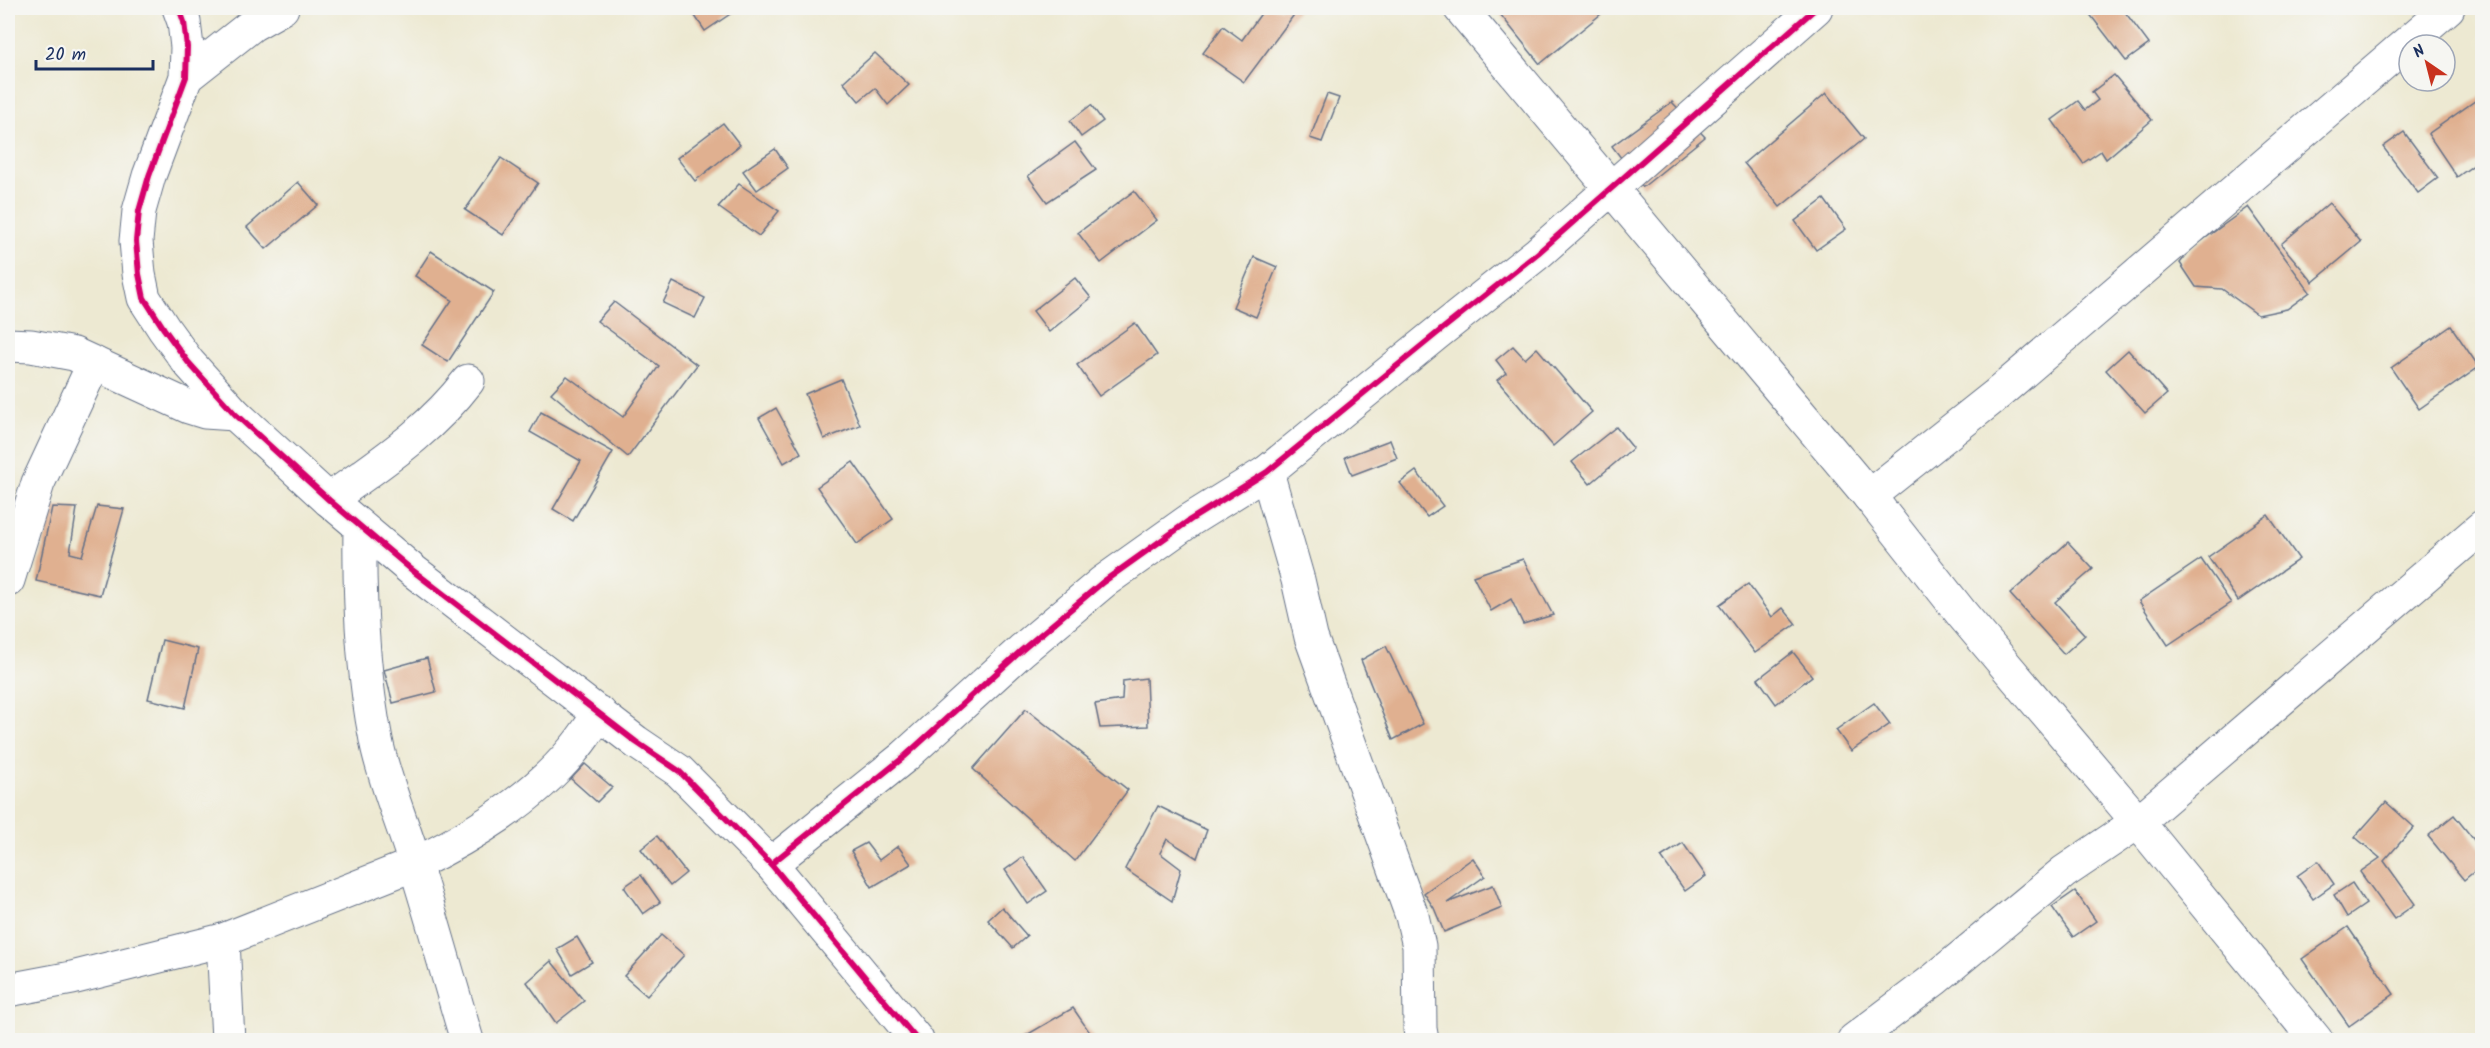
<svg xmlns="http://www.w3.org/2000/svg" width="2490" height="1048" viewBox="0 0 2490 1048" font-family="Kalam,sans-serif">
  <style>
    .building { fill: #e0b090 }
    .lines { fill: none; stroke-linecap: round; stroke-linejoin: round }
    .minor-casing { stroke: #647087; stroke-width: 35 }
    .minor { stroke: #fff; stroke-width: 33 }
    .cycleway-casing { stroke: #f6f6f2; stroke-width: 10 }
    .cycleway { stroke: #d6006c; stroke-width: 6 }
  </style>
  <rect width="100%" height="100%" fill="#f6f6f2"/>
  <filter id="ink" filterUnits="userSpaceOnUse"><feTurbulence type="fractalNoise" baseFrequency=".0167" numOctaves="2"/><feDisplacementMap in="SourceGraphic" scale="12" xChannelSelector="R" yChannelSelector="G"/><feConvolveMatrix kernelMatrix="1 2 1 2 8 2 1 2 1" color-interpolation-filters="sRGB"/></filter>
  <filter id="wash" filterUnits="userSpaceOnUse"><feTurbulence type="fractalNoise" baseFrequency=".008" numOctaves="4" result="noise"/><feDisplacementMap in="SourceGraphic" scale="24" xChannelSelector="R" yChannelSelector="G"/><feGaussianBlur stdDeviation="1.35" result="paint"/><feColorMatrix in="noise" values="0 0 0 0 0 0 0 0 0 0 0 0 0 0 0 0 0 1.4 0 .05"/><feComposite in="paint" operator="in"/></filter>
  <g filter="url(#wash)">
    <rect width="100%" height="100%" fill="#ede9d2"/>
    <g id="blocks">
      <g class="building">
        <path d="M696,8H739L705,31L691,10Z"/>
        <path d="M1265,8H1299L1244,82L1203,53L1223,26L1242,40Z"/>
        <path d="M1509,8H1517L1521,12L1527,8H1595L1601,14L1540,64L1500,14Z"/>
        <path d="M2085,8H2122L2149,44L2126,61Z"/>
        <path d="M875,53L909,85L888,105L875,88L859,101L843,82Z"/>
        <path d="M2114,75L2152,120L2106,159L2101,151L2083,163L2052,120L2078,101L2085,110L2098,100L2092,92Z"/>
        <path d="M1826,93L1864,139L1780,207L1744,163Z"/>
        <path d="M1327,94L1339,98L1322,142L1310,138Z"/>
        <path d="M2482,96V159L2457,177L2428,134Z"/>
        <path d="M1672,102L1705,137L1643,187L1612,146Z"/>
        <path d="M1091,105L1103,121L1081,137L1070,121Z"/>
        <path d="M723,123L740,145L695,181L677,158Z"/>
        <path d="M2404,132L2438,178L2418,193L2383,147Z"/>
        <path d="M1075,142L1096,170L1047,202L1028,176Z"/>
        <path d="M775,149L788,168L757,190L743,171Z"/>
        <path d="M501,158L538,183L503,235L465,210Z"/>
        <path d="M298,182L318,205L266,249L247,227Z"/>
        <path d="M739,184L779,211L759,236L718,207Z"/>
        <path d="M1134,191L1157,220L1101,263L1078,233Z"/>
        <path d="M1824,199L1846,229L1816,250L1795,221Z"/>
        <path d="M2329,203L2361,242L2313,282L2281,244Z"/>
        <path d="M2248,207L2310,292L2287,309L2258,315L2222,289L2196,287L2180,263L2192,248Z"/>
        <path d="M431,251L494,292L448,362L422,345L452,300L415,276Z"/>
        <path d="M1254,257L1277,267L1256,317L1233,307Z"/>
        <path d="M1075,278L1091,298L1049,332L1033,311Z"/>
        <path d="M673,282L705,298L695,318L663,303Z"/>
        <path d="M614,302L697,365L628,457L551,393L567,376L623,417L659,366L597,321Z"/>
        <path d="M1135,323L1157,355L1099,396L1077,365Z"/>
        <path d="M2451,326L2479,367L2419,409L2391,368Z"/>
        <path d="M1513,346L1525,359L1537,348L1592,412L1553,446L1497,380L1506,373L1496,360Z"/>
        <path d="M2128,350L2167,394L2145,413L2106,370Z"/>
        <path d="M841,379L860,425L824,439L805,394Z"/>
        <path d="M776,408L801,453L784,463L759,418Z"/>
        <path d="M541,412L613,452L573,521L553,509L581,461L530,432Z"/>
        <path d="M1616,427L1633,448L1590,484L1572,462Z"/>
        <path d="M1390,440L1397,458L1352,475L1345,457Z"/>
        <path d="M853,462L893,519L857,544L817,487Z"/>
        <path d="M1416,471L1443,506L1427,517L1400,483Z"/>
        <path d="M97,506L124,509L100,595L36,581L52,507L77,508L70,553L82,556Z"/>
        <path d="M2268,515L2299,559L2238,601L2208,557Z"/>
        <path d="M2068,542L2093,569L2055,602L2085,635L2064,654L2010,594Z"/>
        <path d="M1523,559L1553,615L1523,624L1511,599L1491,611L1473,576Z"/>
        <path d="M2201,559L2231,603L2168,645L2139,601Z"/>
        <path d="M1748,584L1772,617L1783,608L1796,624L1755,653L1719,605Z"/>
        <path d="M162,640L198,649L185,708L148,699Z"/>
        <path d="M1386,646L1423,724L1393,740L1361,660Z"/>
        <path d="M1793,652L1812,676L1776,704L1758,679Z"/>
        <path d="M427,658L436,692L393,703L384,670Z"/>
        <path d="M1146,678L1148,726L1100,728L1095,704L1122,700L1123,681Z"/>
        <path d="M1874,703L1890,724L1851,751L1836,730Z"/>
        <path d="M1026,709L1128,790L1075,861L973,769Z"/>
        <path d="M585,764L612,787L597,802L571,779Z"/>
        <path d="M2386,802L2414,827L2384,861L2415,904L2394,919L2360,872L2380,858L2355,837Z"/>
        <path d="M1158,806L1207,830L1197,858L1167,839L1160,853L1181,869L1172,901L1125,869Z"/>
        <path d="M2454,815L2482,850V865L2464,880L2428,836Z"/>
        <path d="M657,836L686,873L670,886L641,849Z"/>
        <path d="M866,843L879,860L898,846L911,864L872,887L851,851Z"/>
        <path d="M1683,843L1706,876L1685,891L1661,857Z"/>
        <path d="M1023,857L1047,891L1028,904L1005,870Z"/>
        <path d="M1473,858L1485,876L1447,903L1493,885L1502,908L1444,932L1434,908L1424,893Z"/>
        <path d="M2318,861L2334,884L2313,899L2297,876Z"/>
        <path d="M641,875L660,902L643,914L624,887Z"/>
        <path d="M2352,883L2366,904L2347,917L2334,895Z"/>
        <path d="M2075,891L2096,921L2073,937L2052,907Z"/>
        <path d="M1002,907L1027,936L1013,948L988,920Z"/>
        <path d="M2348,927L2394,994L2349,1026L2302,959Z"/>
        <path d="M661,935L684,955L647,996L624,976Z"/>
        <path d="M577,937L592,962L572,974L557,949Z"/>
        <path d="M551,961L584,1001L556,1023L527,982Z"/>
        <path d="M1073,1008L1095,1040H1018Z"/>
      </g>
    </g>
  </g>
  <g filter="url(#ink)">
    <use href="#blocks" fill-opacity="0" stroke="#647087" stroke-width="1.5"/>
    <g class="lines">
      <g class="minor-casing">
        <g id="minor">
          <path d="M179,8L184,22L187,47L186,77L149,176L139,211L136,241L139,274L144,298L164,329L188,362L235,414L329,500L412,570L636,742L679,771L771,864L917,1040"/>
          <path d="M1460,8L1869,496L1962,614L2138,822L2316,1040"/>
          <path d="M186,77L252,25L282,8"/>
          <path d="M8,345L31,346L74,354L189,407L205,412L235,414"/>
          <path d="M1267,472L1298,580L1311,637L1412,916L1419,946L1420,1029L1422,1040"/>
          <path d="M1869,496L1995,396L2448,8"/>
          <path d="M329,500C381,462 428,433 468,381"/>
          <path d="M360,527C359,597 362,670 376,740C384,781 402,821 414,861C433,921 449,981 467,1040"/>
          <path d="M8,580L38,483L94,363"/>
          <path d="M771,864L904,757L1022,650L1103,582L1190,520L1267,472L1436,334L1538,253L1816,8"/>
          <path d="M223,940L228,1040"/>
          <path d="M8,990L72,978L223,940L415,864C472,836 532,800 573,750C583,739 591,725 600,713"/>
          <path d="M1854,1040L1935,979L2064,872L2138,822L2482,527"/>
        </g>
      </g>
      <use href="#minor" class="minor"/>
      <g class="cycleway-casing">
        <g id="cycleway">
          <path d="M179,8L184,22L187,47L186,77L149,176L139,211L136,241L139,274L144,298L164,329L188,362L235,414L329,500L412,570L636,742L679,771L771,864L917,1040"/>
          <path d="M771,864L904,757L1022,650L1103,582L1190,520L1267,472L1436,334L1538,253L1816,8"/>
        </g>
      </g>
      <use href="#cycleway" class="cycleway"/>
    </g>
  </g>
  <rect width="2490" height="1048" fill="none" stroke="#f6f6f2" stroke-width="30"/>
  <g transform="translate(2427 63) rotate(325)"><circle r="28" fill="#f6f6f2" stroke="#9ea6b7" stroke-width="1.5"/>
  <path d="M0-4.5L10 22L0 15L-10 22Z" fill="#c8321e"/>
  <text y="-9" font-size="16" font-weight="bold" text-anchor="middle" fill="#1b2f5e">N</text>
  </g>
  <path d="M36 60v9h117v-9" fill="none" stroke="#1b2f5e" stroke-width="3"/>
  <text x="45" y="60" font-size="18" fill="#1b2f5e" stroke="#f6f6f2" stroke-width="4.5" paint-order="stroke">20 m</text>
</svg>
